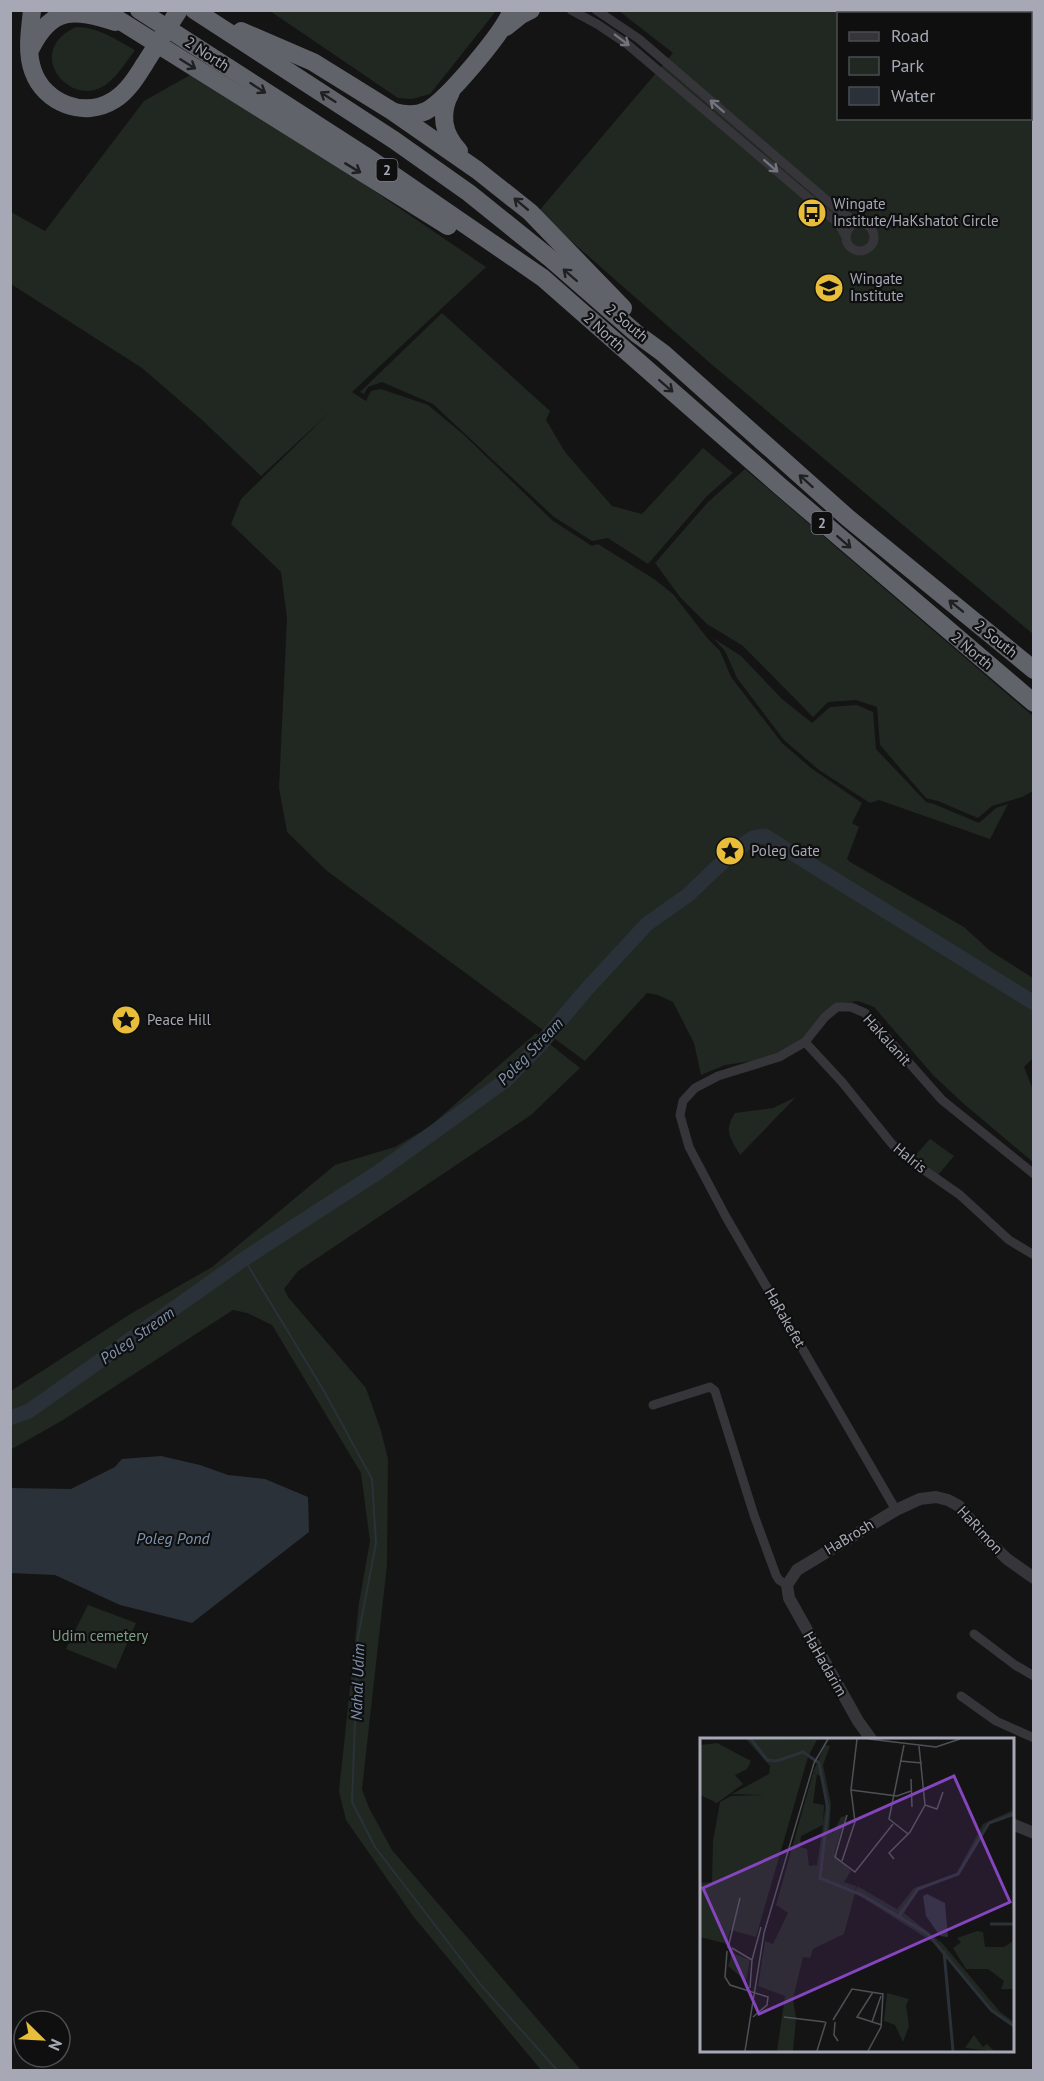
<svg xmlns="http://www.w3.org/2000/svg" width="1044" height="2081" viewBox="0 0 1044 2081" font-family="'PT Sans',sans-serif">
  <style>
    .green { fill: #202821; fill-rule: evenodd }
    .water { fill: #2b3138 }
    .lines { fill: none; stroke-linecap: round; stroke-linejoin: round }
    .stream { stroke: #2b3138; stroke-width: 2 }
    .river { stroke: #2b3138; stroke-width: 15 }
    .minor { stroke: #35353a; stroke-width: 9 }
    .tertiary { stroke: #35353a; stroke-width: 12 }
    .motorway { stroke: #61636b; stroke-width: 18 }
    .motorway-bridge { stroke: #61636b; stroke-width: 18 }
    .oneway { stroke: #73757e }
    .oneway2 { stroke: #1f2022 }
    .labels { text-anchor: middle; stroke-width: 4.5; stroke-linejoin: round; paint-order: stroke }
    .shield { fill: #0f0f10; stroke: #797b84; stroke-width: 1.5 }
    .shield-label { font-size: 14px; font-weight: bold; fill: #a6a9b5 }
    .street-label { font-size: 15px; fill: #a6a9b5; stroke: #0f0f10 }
    .poi-label { font-size: 15px; fill: #a6a9b5; stroke: #0f0f10; text-anchor: start }
    .park-label { font-size: 15px; fill: #7e9f83; stroke: #0f0f10 }
    .water-label { font-size: 16px; font-style: italic; fill: #7f93ae; stroke: #0f0f10 }
    .inset-river { fill: none; stroke: #2b3138; stroke-width: 3 }
    .inset-road { fill: none; stroke: #4e5055; stroke-width: 1.5 }
    .view { fill: #8445bd; fill-opacity: 0.15; stroke: #8445bd; stroke-width: 3 }
    .inset-edge { fill: none; stroke: #a6a9b5; stroke-width: 3 }
  </style>
  <rect width="100%" height="100%" fill="#141415"/>
  <g class="green">
    <path d="M270,11H496L430,94L412,99L398,98Z"/>
    <path d="M619,11H1033V634L710,363L538,212L673,53ZM838,14H1030V118H838Z"/>
    <path d="M76,27C99,27 116,40 135,50C125,63 115,81 100,88C66,104 25,50 76,27Z"/>
    <path d="M192,74L252,108L486,267L352,392L366,401L371,391L381,389L428,405L464,435L553,521L592,546L598,544L654,579L673,594L708,639L720,651L731,677L782,743L811,768L862,803L852,823L859,827L847,859L850,862L964,927L989,950L1033,978V1058L1024,1067L1033,1090V1162L964,1104L934,1076L874,1007L858,1001L842,1003L805,1038L782,1052L753,1061L725,1065L701,1075L694,1043L673,1002L658,995L647,993L585,1061L327,871L287,832L279,788L287,618L281,572L231,524L241,499L331,411L261,476L201,419L142,368L11,284V212L45,231L144,101Z"/>
    <path d="M442,313L550,411L546,420L565,452L612,506L642,514L703,448L733,473L707,496L648,564L608,538L592,541L554,517L433,404L382,382L368,387L364,394L360,392Z"/>
    <path d="M745,469L1033,716V791L1022,797L992,806L978,818L938,801L926,798L880,745L877,707L856,700L828,702L813,717L743,646L707,624L680,597L655,563L708,502Z"/>
    <path d="M713,638L741,656L782,699L812,723L830,707L857,705L873,712L876,749L926,802L934,804L979,823L996,808L1008,804L990,839L879,800L870,803L819,770L784,740L737,678L725,651Z"/>
    <path d="M536,1033L580,1068L531,1115L298,1271L284,1289L288,1297L366,1388L381,1431L388,1459L387,1565L362,1789L369,1808L392,1850L581,2070H541L413,1916L346,1820L339,1791L359,1603L370,1541L361,1473L272,1325L247,1313L233,1310L63,1420L10,1450L11,1391L132,1313L212,1267L335,1165L395,1147L429,1127Z"/>
    <path d="M796,1097L740,1155C731,1139 723,1131 735,1113L773,1108Z"/>
    <path d="M930,1139L954,1156L938,1175L913,1158Z"/>
    <path d="M88,1605L136,1623L116,1669L66,1649Z"/>
  </g>
  <path class="water" d="M161,1456L200,1465L228,1475L265,1479L308,1497L309,1532L192,1623L120,1605L55,1575L11,1573V1488L71,1489L115,1467L122,1459Z"/>
  <g class="lines">
    <path class="stream" d="M244,1259L324,1391L372,1479L376,1543L358,1637L352,1802L375,1847L481,1985L557,2070"/>
    <path class="river" d="M10,1418L29,1411L244,1259L380,1171L506,1080L539,1046L585,991L647,924L688,895L733,852L753,838L765,836L1034,1003"/>
    <g class="minor">
      <path d="M571,10L597,24L627,44L839,224L846,237"/>
      <path d="M596,10L639,39L838,210L859,223"/>
      <circle cx="860" cy="237" r="14"/>
      <path d="M805,1042L842,1082L892,1144L917,1165L960,1195L1009,1240L1034,1255"/>
      <path d="M653,1405L710,1387L715,1391L754,1515L776,1575L779,1580L787,1585"/>
      <path d="M896,1510L726,1217L689,1147L680,1115L683,1101L695,1088L718,1076L779,1057L805,1042L825,1017L837,1007H851L865,1013L942,1100L1034,1174"/>
      <path d="M974,1634L1015,1665L1034,1676"/>
      <path d="M961,1696L996,1721L1034,1738"/>
    </g>
    <g class="tertiary">
      <path d="M871,1739L858,1721L789,1598L787,1585L797,1570L896,1510L920,1499L936,1497L948,1500L959,1506L985,1538L1007,1559L1034,1578"/>
      <path d="M1012,1824L1034,1833"/>
    </g>
    <g class="motorway">
      <path d="M32,10C30,30 26,52 33,71C44,103 84,119 114,100C127,92 136,78 144,65"/>
      <path d="M103,10L448,226"/>
      <path d="M139,10L364,155L543,278L781,487L1034,703"/>
      <path d="M194,10L394,140L469,193L551,259L637,334L663,353L848,518L1034,670"/>
      <path d="M506,27L521,15L531,10"/>
      <path d="M241,31L313,62L392,111L477,170L530,212L623,308"/>
      <path d="M31,48C52,6 74,9 115,22"/>
      <path d="M451,92C439,114 443,134 459,151"/>
      <path d="M394,112C405,115 415,116 426,111C447,100 503,33 512,10"/>
    </g>
    <path class="motorway-bridge" d="M144,65L179,10"/>
  </g>
  <defs><path id="oneway-shaft" d="M-6 0H5M1.5-3L5.5 0L1.5 3" fill="none" stroke-width="1.6" stroke-linecap="round" stroke-linejoin="round" transform="scale(1.5)"/></defs>
  <g class="oneway">
    <use href="#oneway-shaft" transform="translate(622 40) rotate(37)"/>
    <use href="#oneway-shaft" transform="translate(717 106) rotate(-139)"/>
    <use href="#oneway-shaft" transform="translate(771 166) rotate(41)"/>
  </g>
  <g class="oneway2">
    <use href="#oneway-shaft" transform="translate(188 64) rotate(32)"/>
    <use href="#oneway-shaft" transform="translate(258 88) rotate(33)"/>
    <use href="#oneway-shaft" transform="translate(328 97) rotate(-147)"/>
    <use href="#oneway-shaft" transform="translate(353 168) rotate(31)"/>
    <use href="#oneway-shaft" transform="translate(521 204) rotate(-140)"/>
    <use href="#oneway-shaft" transform="translate(570 275) rotate(-139)"/>
    <use href="#oneway-shaft" transform="translate(666 386) rotate(41)"/>
    <use href="#oneway-shaft" transform="translate(806 481) rotate(-138)"/>
    <use href="#oneway-shaft" transform="translate(844 542) rotate(41)"/>
    <use href="#oneway-shaft" transform="translate(956 606) rotate(-141)"/>
  </g>
  <defs>
    <g id="bus-disc" transform="scale(1.5)"><circle r="9.5" fill="#e7bd3a" stroke="#0f0f10"/><path d="M-5-6H5V4H4V6H2V4H-2V6H-4V4H-5ZM-3.5-4V0h7V-4ZM-3.5 1.2v1.5H-2V1.2ZM2 1.2v1.5H3.5V1.2Z" fill="#111"/></g>
    <g id="university-disc" transform="scale(1.5)"><circle r="9.5" fill="#e7bd3a" stroke="#0f0f10"/><path d="M0-5L7-2L0 1L-7-2ZM-4 1L0 2.5L4 1V4Q0 6-4 4Z" fill="#111"/></g>
    <g id="sight-disc" transform="scale(1.5)"><circle r="9.5" fill="#e7bd3a" stroke="#0f0f10"/><path d="M0-6L1.8-2.2L6-1.7L2.9 1.2L3.7 5.4L0 3.3L-3.7 5.4L-2.9 1.2L-6-1.7L-1.8-2.2Z" fill="#111"/></g>
  </defs>
  <g fill-rule="evenodd">
    <use href="#bus-disc" x="812" y="213"/>
    <use href="#university-disc" x="829" y="288"/>
    <use href="#sight-disc" x="730" y="851"/>
    <use href="#sight-disc" x="126" y="1020"/>
  </g>
  <g class="labels">
    <g class="shield">
      <rect x="376.5" y="159" width="21" height="22" rx="4.5"/>
      <rect x="811.5" y="512" width="21" height="22" rx="4.5"/>
    </g>
    <g class="shield-label">
      <text x="387" y="175">2</text>
      <text x="822" y="528">2</text>
    </g>
    <g class="street-label">
      <text transform="translate(207 54) rotate(33)" y="5">2 North</text>
      <text transform="translate(627 323) rotate(40)" y="5">2 South</text>
      <text transform="translate(604 332) rotate(42)" y="5">2 North</text>
      <text transform="translate(996 639) rotate(39)" y="5">2 South</text>
      <text transform="translate(972 651) rotate(40)" y="5">2 North</text>
      <text transform="translate(887 1040) rotate(48)" y="5">HaKalanit</text>
      <text transform="translate(910 1158) rotate(39)" y="5">HaIris</text>
      <text transform="translate(785 1318) rotate(60)" y="5">HaRakefet</text>
      <text transform="translate(980 1530) rotate(47)" y="5">HaRimon</text>
      <text transform="translate(849 1537) rotate(-31)" y="5">HaBrosh</text>
      <text transform="translate(825 1664) rotate(60)" y="5">HaHadarim</text>
    </g>
    <g class="poi-label">
      <text x="833" y="209">Wingate<tspan x="833" dy="17">Institute/HaKshatot Circle</tspan></text>
      <text x="850" y="284">Wingate<tspan x="850" dy="17">Institute</tspan></text>
      <text x="751" y="856">Poleg Gate</text>
      <text x="147" y="1025">Peace Hill</text>
    </g>
    <g class="park-label">
      <text x="100" y="1641">Udim cemetery</text>
    </g>
    <g class="water-label">
      <text transform="translate(530 1051) rotate(-46)" y="6">Poleg Stream</text>
      <text transform="translate(137 1335) rotate(-35)" y="6">Poleg Stream</text>
      <text x="173" y="1544">Poleg Pond</text>
      <text transform="translate(357 1682) rotate(-88)" y="6">Nahal Udim</text>
    </g>
  </g>
  <g transform="translate(700 1738)">
    <rect width="314" height="314" fill="#141415"/>
    <path d="M46,1L117,2L108,19L56,199L30,192L27,206L0,199V145L12,144L13,103L20,64L31,58L65,57L32,56L69,36L70,28ZM17,5L51,23L47,31L35,37L43,46L17,65L0,57V7ZM125,7L130,8L123,27L131,66L129,93L133,95L141,79L146,78L134,116L151,133L144,144L156,148L155,155L157,148L197,171L214,150L256,136L283,86L313,72V77L289,86L260,136L219,152L204,175L242,205L301,275L313,283V289L292,275L234,205L155,155L144,196L113,211L110,220L103,219L93,261L96,281L93,313H77L85,258L58,248L65,203L73,206L88,175L76,167L113,35L116,36L113,34ZM117,36L122,40L126,64L123,85L124,67L113,65ZM123,87L117,127L109,128L107,111L100,109L101,98ZM277,193L283,194L285,209H304L313,203V251H301L304,243L288,231H266L253,210L261,204L257,200ZM32,215L50,222L46,243L28,228ZM187,255L209,261L206,267L209,288L203,304L195,287L184,283ZM274,297L283,309L287,306L294,313L265,310Z" fill="#202821" fill-rule="evenodd"/>
    <path d="M227,156L245,165L248,199L240,198L226,178L223,158Z" fill="#2b3138"/>
    <path class="inset-river" d="M51,1L67,22L77,23L103,14L119,25L128,71L120,140L162,157L228,196L291,272L314,288M198,179L218,151L258,136L289,85L314,76M290,186H314M244,213L253,313"/>
    <path class="inset-road" d="M169,1L236,9L260,1M204,7L189,81L208,96M200,23L222,25M211,41L212,69M151,52L197,58L211,53M225,67L237,71L243,54M147,77L135,119L155,134L193,86M194,121L189,115L210,94L225,67L219,8M142,123L155,84L151,52L157,1M28,210L40,160M32,210L52,222M27,213L25,239L30,247L68,259L67,267L53,279M50,250L52,222L61,189M173,254L157,279L182,287M84,279L125,284M133,282L152,251L183,256L181,289L168,313M135,284L134,297L138,303M172,284L181,258M45,313L64,195L114,25L128,1M117,313L126,284"/>
    <path class="view" d="M254,38L310,164L59,276L3,150Z"/>
    <rect width="314" height="314" class="inset-edge"/>
  </g>
  <rect width="1044" height="2081" fill="none" stroke="#a6a9b5" stroke-width="24"/>
  <rect x="837" y="12" width="195" height="108" fill="#0f0f10" stroke="#4b4d52" stroke-width="1.5"/>
  <rect x="849" y="32" width="30" height="9" fill="#35353a" stroke="#4b4d52" stroke-width="1.5"/>
  <text x="891" y="42" font-size="18" fill="#a6a9b5">Road</text>
  <rect x="849" y="57" width="30" height="18" fill="#202821" stroke="#4b4d52" stroke-width="1.5"/>
  <text x="891" y="72" font-size="18" fill="#a6a9b5">Park</text>
  <rect x="849" y="87" width="30" height="18" fill="#2b3138" stroke="#4b4d52" stroke-width="1.5"/>
  <text x="891" y="102" font-size="18" fill="#a6a9b5">Water</text>
  <g transform="translate(42 2039) rotate(114)"><circle r="28" fill="#0f0f10" stroke="#4b4d52" stroke-width="1.5"/>
  <path d="M0-4.5L10 22L0 15L-10 22Z" fill="#e7bd3a"/>
  <text y="-9" font-size="16" font-weight="bold" text-anchor="middle" fill="#a6a9b5">N</text>
  </g>
</svg>
